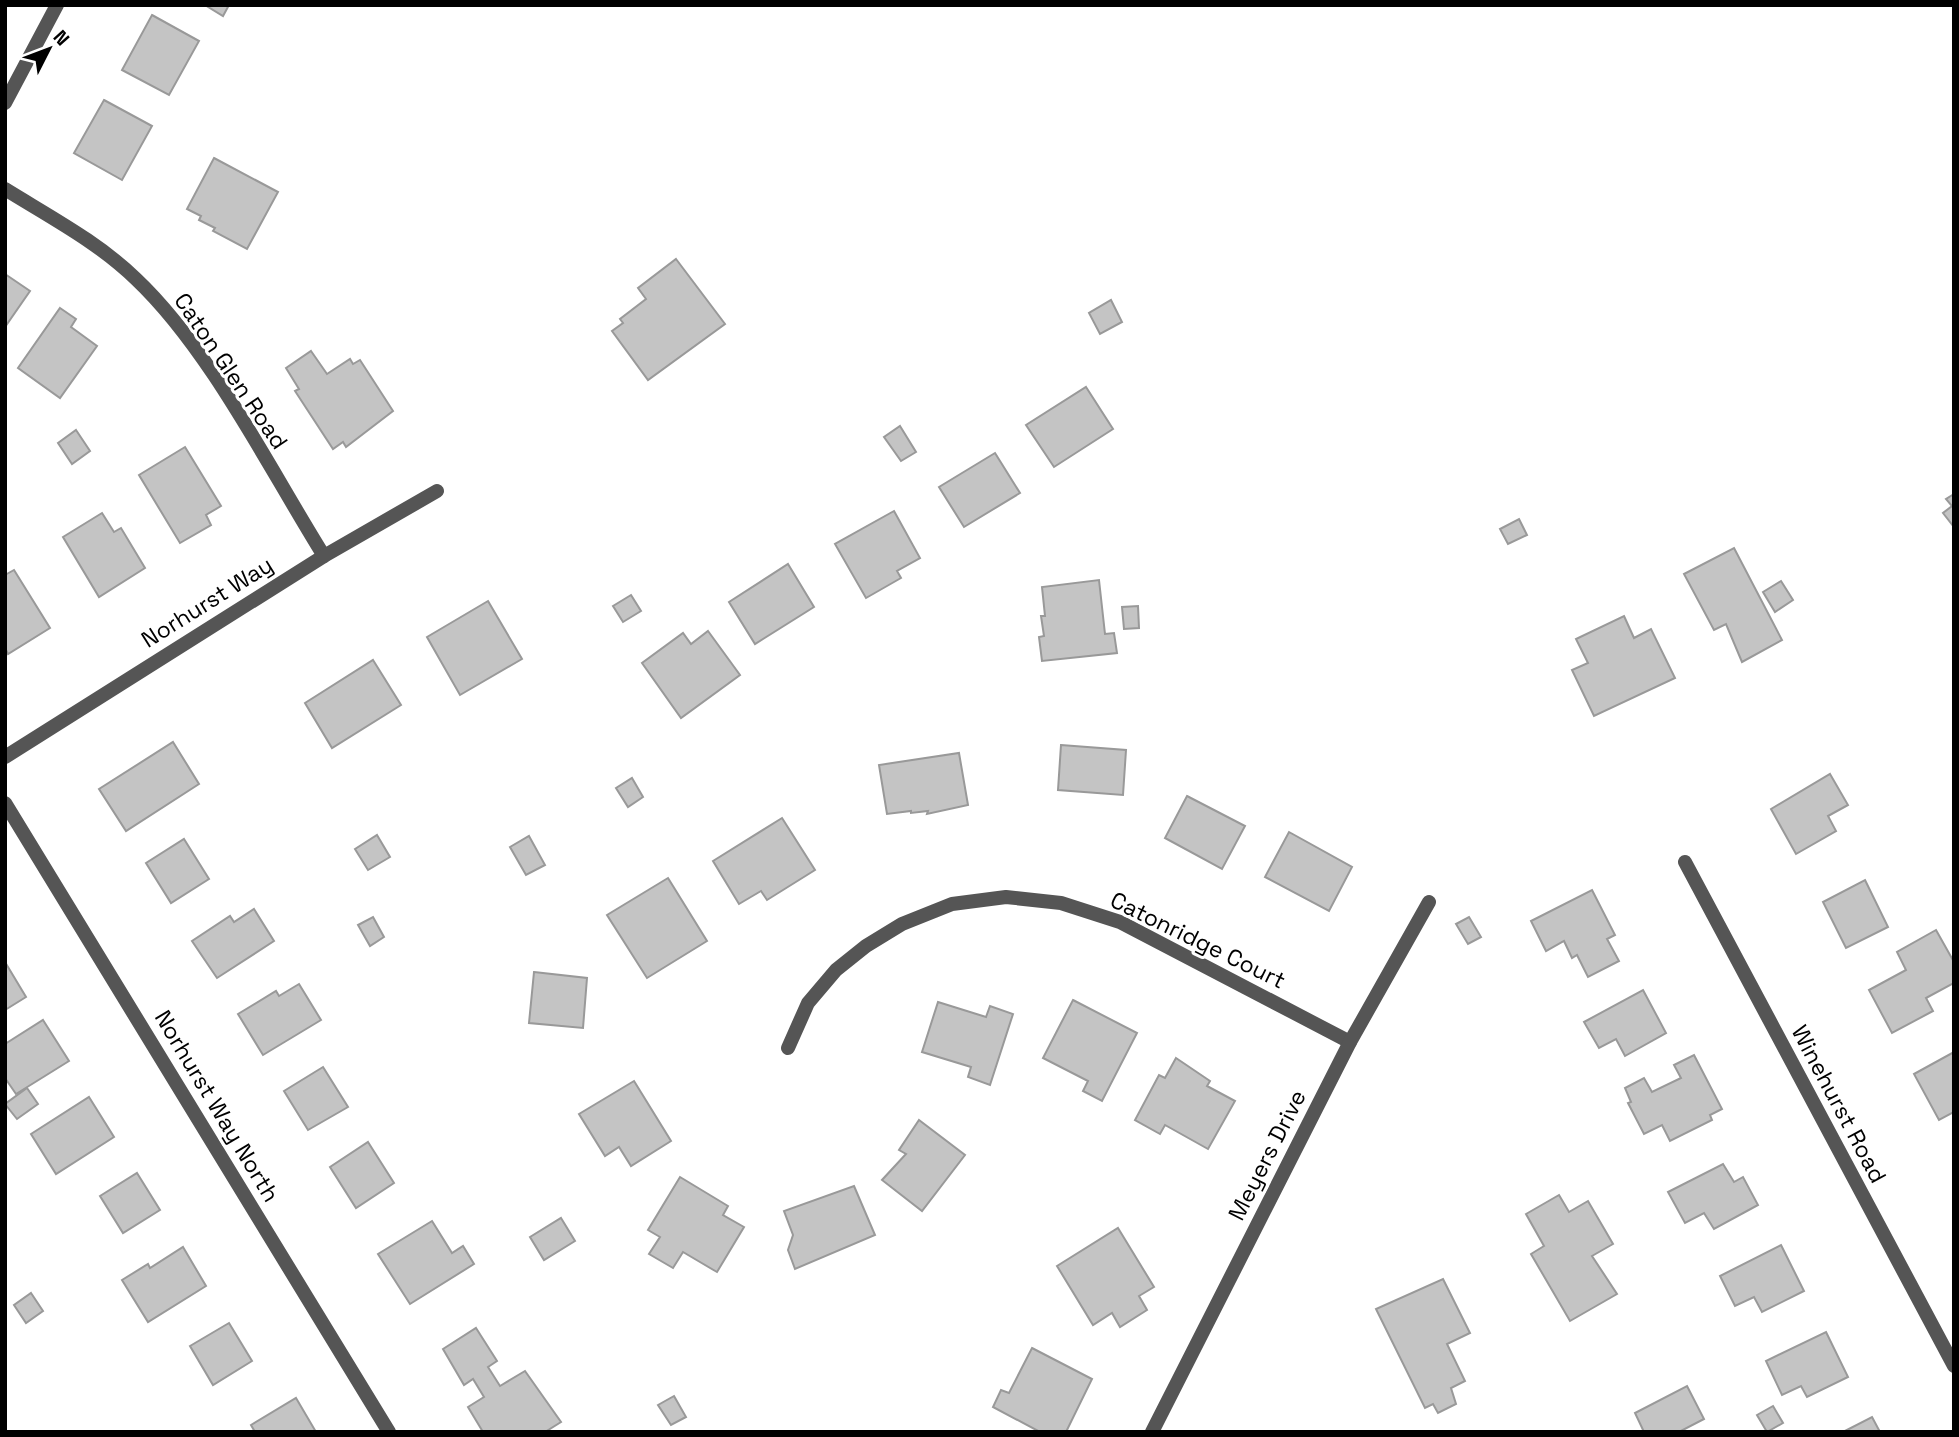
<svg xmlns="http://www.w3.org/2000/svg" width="1959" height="1437" viewBox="0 0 1959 1437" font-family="'Space Grotesk',sans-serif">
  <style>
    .building { fill: #c4c4c4; stroke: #999; stroke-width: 2 }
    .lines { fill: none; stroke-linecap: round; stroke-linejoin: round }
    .street { stroke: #555; stroke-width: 14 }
    .labels { text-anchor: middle; stroke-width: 6; stroke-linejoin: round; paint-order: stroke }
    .street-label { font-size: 23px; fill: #000; stroke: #fff }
  </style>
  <rect width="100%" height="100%" fill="#fff"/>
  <g class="building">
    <path d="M205,5H229L223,16Z"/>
    <path d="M152,15L199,41L169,95L122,70Z"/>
    <path d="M104,100L152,126L122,180L74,153Z"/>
    <path d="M214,158L278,192L247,249L213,231L215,228L199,220L201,216L187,209Z"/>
    <path d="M676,259L725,324L648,380L612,331L623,323L620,319L646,299L638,288Z"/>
    <path d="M5,274L30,291L5,327Z"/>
    <path d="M1111,300L1122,322L1100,334L1089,313Z"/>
    <path d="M60,308L76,319L71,327L97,346L60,398L18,368Z"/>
    <path d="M311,351L327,374L350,359L353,364L360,360L393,411L346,447L343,442L333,449L295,391L299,389L286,368Z"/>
    <path d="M1086,387L1113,429L1054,467L1026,425Z"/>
    <path d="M900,426L916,452L901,461L884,437Z"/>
    <path d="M76,430L90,451L72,464L58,443Z"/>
    <path d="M185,447L221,506L206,515L211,525L180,543L139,475Z"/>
    <path d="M995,453L1020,493L964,527L939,487Z"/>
    <path d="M1954,494V527L1943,513L1952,506L1946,499Z"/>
    <path d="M894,511L920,558L897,571L901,578L866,598L835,544Z"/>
    <path d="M102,513L114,532L121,528L145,568L99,597L63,537Z"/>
    <path d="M1519,519L1527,535L1508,544L1500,529Z"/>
    <path d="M1734,548L1782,640L1742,662L1726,624L1714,630L1684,574Z"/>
    <path d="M788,564L814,607L755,644L729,602Z"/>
    <path d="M14,570L50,628L8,654L5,648V575Z"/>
    <path d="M1099,580L1105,634L1114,633L1117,653L1042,661L1039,637L1044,636L1041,616H1045L1042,587Z"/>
    <path d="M1781,581L1793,600L1775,612L1763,592Z"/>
    <path d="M631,595L641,611L623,622L613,606Z"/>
    <path d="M488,601L522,659L460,695L427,637Z"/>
    <path d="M1138,606L1139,628L1124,629L1122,607Z"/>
    <path d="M1624,616L1634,638L1651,629L1675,678L1594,716L1572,670L1588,663L1576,639Z"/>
    <path d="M708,631L740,675L681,718L642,663L683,633L691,644Z"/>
    <path d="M373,660L401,705L332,748L305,703Z"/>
    <path d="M173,742L199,784L126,831L99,789Z"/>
    <path d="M1061,745L1126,750L1123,795L1058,790Z"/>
    <path d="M959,753L968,805L927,814L928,811L911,813V811L887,814L879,765Z"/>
    <path d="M1830,774L1848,805L1828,816L1836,831L1796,854L1771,809Z"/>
    <path d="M632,778L643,797L628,807L616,788Z"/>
    <path d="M1187,796L1245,826L1222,869L1165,838Z"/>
    <path d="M782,818L815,870L767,900L761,891L739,904L713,861Z"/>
    <path d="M1289,832L1352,867L1329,911L1265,877Z"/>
    <path d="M377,835L390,857L368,870L355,849Z"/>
    <path d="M529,836L545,865L526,875L510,847Z"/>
    <path d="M184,839L209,879L171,903L146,863Z"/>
    <path d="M668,878L707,941L647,978L607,915Z"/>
    <path d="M1865,880L1888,927L1846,948L1823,902Z"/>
    <path d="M1592,890L1615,935L1607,939L1619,961L1588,977L1577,955L1572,958L1564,941L1546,951L1531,921Z"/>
    <path d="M254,909L274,941L217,978L192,941L230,916L234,922Z"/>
    <path d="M373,917L384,937L370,946L358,925Z"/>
    <path d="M1469,917L1481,937L1468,944L1456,924Z"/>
    <path d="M1936,930L1954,962V983L1926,998L1933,1011L1892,1033L1869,990L1906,970L1897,952Z"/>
    <path d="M5,962L26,997L5,1010Z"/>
    <path d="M534,972L587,978L583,1028L529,1023Z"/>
    <path d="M299,984L321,1020L263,1055L238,1014L276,991L279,996Z"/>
    <path d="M1643,990L1666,1033L1625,1056L1616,1039L1599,1048L1584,1022Z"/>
    <path d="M1073,1000L1137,1033L1102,1101L1083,1091L1088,1081L1043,1058Z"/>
    <path d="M938,1002L986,1017L990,1006L1013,1014L990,1085L968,1077L971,1067L922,1052Z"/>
    <path d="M43,1020L69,1061L16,1094L5,1078V1044Z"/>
    <path d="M1954,1052V1112L1939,1120L1914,1074Z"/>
    <path d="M1694,1055L1722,1109L1710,1115L1712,1120L1670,1141L1662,1125L1644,1134L1628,1103L1631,1102L1625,1088L1644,1078L1652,1092L1681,1078L1674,1065Z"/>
    <path d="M1176,1058L1210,1081L1207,1086L1235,1101L1208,1149L1165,1125L1160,1134L1135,1120L1159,1075L1165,1078Z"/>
    <path d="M323,1067L348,1107L308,1130L284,1091Z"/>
    <path d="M634,1081L671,1141L631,1166L619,1147L605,1156L579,1114Z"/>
    <path d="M27,1088L38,1104L17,1119L5,1104Z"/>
    <path d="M89,1097L114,1137L56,1174L31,1134Z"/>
    <path d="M919,1120L965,1155L922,1211L882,1180L906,1154L899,1150Z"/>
    <path d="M368,1142L394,1183L356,1208L330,1167Z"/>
    <path d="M1723,1164L1734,1182L1743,1177L1758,1205L1714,1229L1704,1213L1685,1223L1668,1192Z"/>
    <path d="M137,1173L160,1210L123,1233L100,1196Z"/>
    <path d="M680,1177L728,1206L723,1215L744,1227L717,1272L683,1252L673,1268L649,1254L660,1237L648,1230Z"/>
    <path d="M854,1186L875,1235L795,1269L788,1250L793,1235L784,1211Z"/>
    <path d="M1559,1195L1569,1212L1588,1201L1613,1244L1592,1256L1617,1294L1570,1321L1531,1254L1544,1246L1526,1214Z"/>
    <path d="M561,1218L575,1241L544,1260L530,1237Z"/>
    <path d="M432,1221L452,1253L463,1246L474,1264L410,1304L378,1254Z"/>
    <path d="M1118,1228L1154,1287L1139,1296L1147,1310L1120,1327L1112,1313L1093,1325L1057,1266Z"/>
    <path d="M1781,1245L1804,1291L1762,1312L1754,1297L1735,1306L1720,1276Z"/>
    <path d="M183,1247L206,1286L148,1322L122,1280L148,1264L150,1268Z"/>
    <path d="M1443,1279L1470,1333L1447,1344L1465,1381L1451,1388L1456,1404L1438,1413L1433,1404L1425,1408L1376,1309Z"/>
    <path d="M31,1293L43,1311L26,1323L14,1305Z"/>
    <path d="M229,1323L252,1361L213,1385L190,1346Z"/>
    <path d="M476,1328L497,1361L488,1367L500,1386L525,1371L561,1422L545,1432H483L468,1407L484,1397L473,1379L464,1385L443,1349Z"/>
    <path d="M1826,1332L1848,1377L1807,1397L1801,1386L1782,1395L1766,1361Z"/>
    <path d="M1032,1348L1092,1379L1066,1432H1040L993,1407L1001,1390L1009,1393Z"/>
    <path d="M1687,1386L1704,1419L1679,1432H1644L1635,1413Z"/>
    <path d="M674,1396L686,1417L671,1425L658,1405Z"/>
    <path d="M296,1398L316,1432H255L251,1425Z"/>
    <path d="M1773,1406L1783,1423L1767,1432L1757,1415Z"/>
    <path d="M1872,1417L1880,1432H1843Z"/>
  </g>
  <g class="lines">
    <g class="street">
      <path d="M5,103L57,5"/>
      <path d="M5,189C50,217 98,242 136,279C210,349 269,468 324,556"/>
      <path d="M5,757L324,556L437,491"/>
      <path d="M5,803L389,1432"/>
      <path d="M1685,862L1954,1366"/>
      <path d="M788,1048L808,1003L836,970L866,946L902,924L952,904L1006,897L1061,903L1120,922L1350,1042"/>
      <path d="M1152,1432L1350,1042L1429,902"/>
    </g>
  </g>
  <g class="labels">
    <g class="street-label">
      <text transform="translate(231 371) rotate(56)" y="8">Caton Glen Road</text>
      <text transform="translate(207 602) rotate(-32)" y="8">Norhurst Way</text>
      <text transform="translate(1198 940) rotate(26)" y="8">Catonridge Court</text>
      <text transform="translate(1839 1104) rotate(62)" y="8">Winehurst Road</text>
      <text transform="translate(217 1106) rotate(59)" y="8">Norhurst Way North</text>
      <text transform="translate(1267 1155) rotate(-63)" y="8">Meyers Drive</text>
    </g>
  </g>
  <rect width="1959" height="1437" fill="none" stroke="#000000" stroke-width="14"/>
  <g transform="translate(49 49) rotate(48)" stroke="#ffffff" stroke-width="5" paint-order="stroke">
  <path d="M0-5L12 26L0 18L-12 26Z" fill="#000000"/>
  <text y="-10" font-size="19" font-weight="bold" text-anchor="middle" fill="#000000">N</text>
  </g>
</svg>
